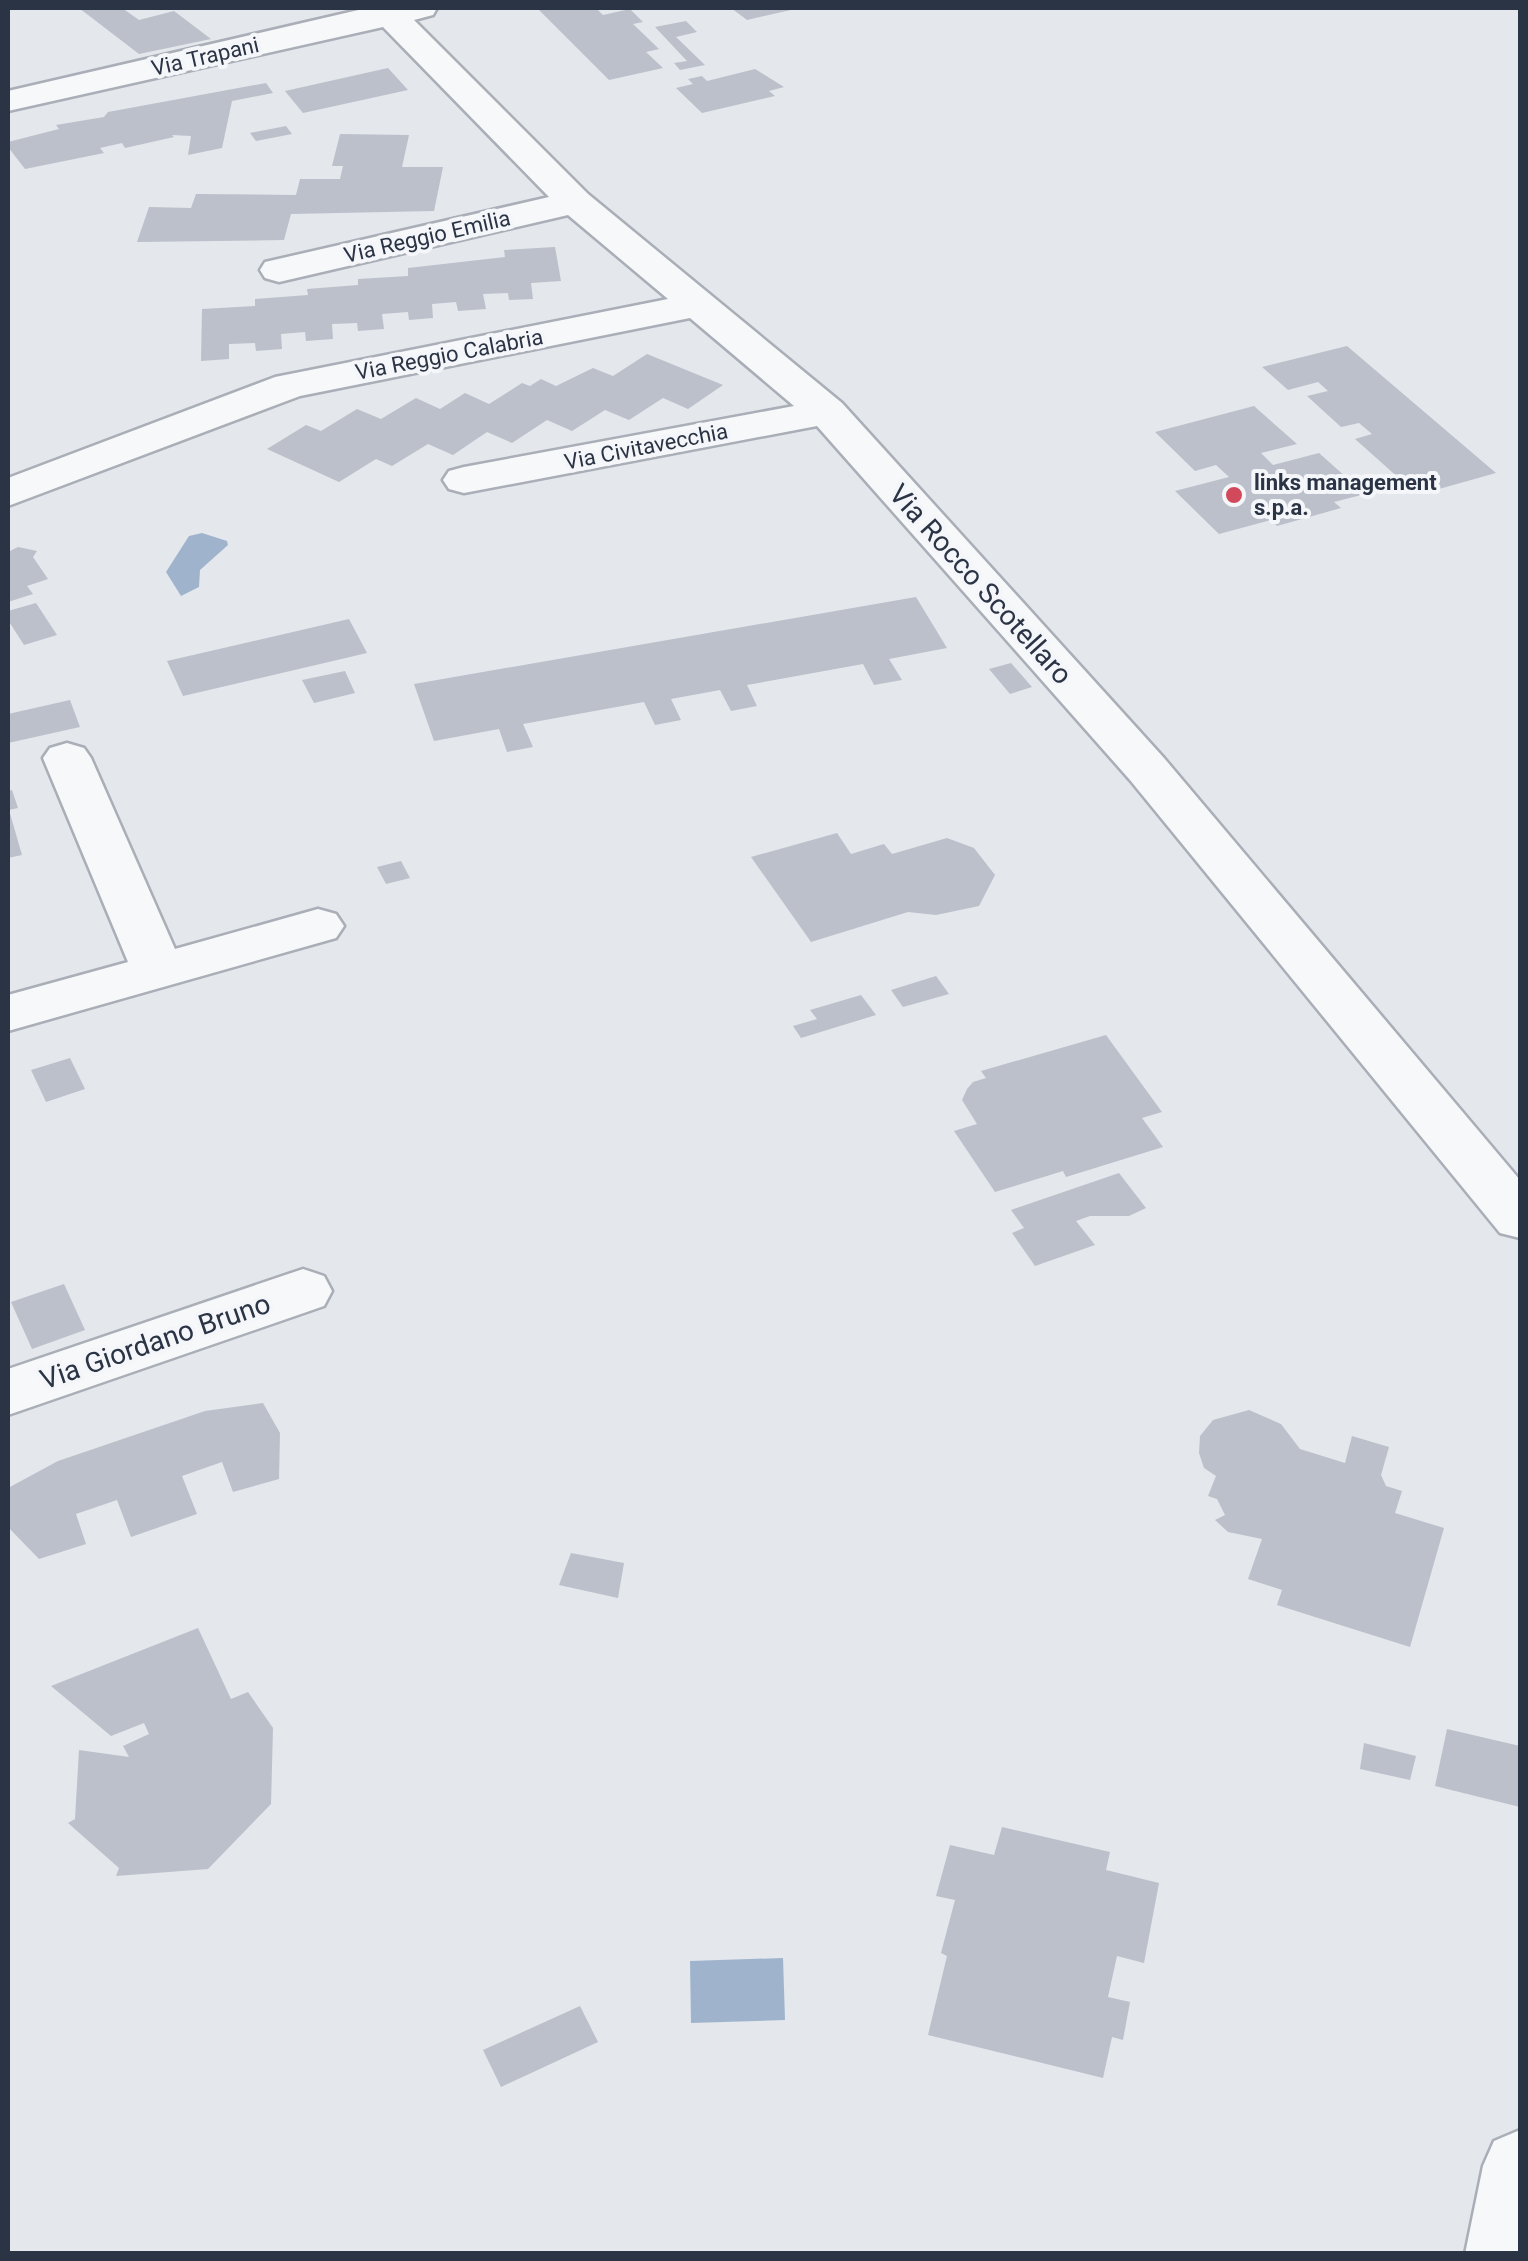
<svg xmlns="http://www.w3.org/2000/svg" width="1528" height="2261" viewBox="0 0 1528 2261" font-family="Roboto,sans-serif">
  <style>
    .water { fill: #9fb4cc }
    .building { fill: #bbc0ca }
    .lines { fill: none; stroke-linecap: round; stroke-linejoin: round }
    .minor-casing { stroke: #a9aeb7; stroke-width: 5 }
    .minor { fill: #f7f8fa; fill-rule: evenodd }
    .poi-dot { fill: #d1495b; stroke: #f4f6f9; stroke-width: 4 }
    .labels { text-anchor: middle; stroke-width: 8; stroke-linejoin: round; paint-order: stroke }
    .far-street-label { font-size: 22px; fill: #2b3445; stroke: #f4f6f9 }
    .far-poi-label { font-size: 22px; font-weight: bold; fill: #2b3445; stroke: #f4f6f9; text-anchor: start }
    .street-label { font-size: 28px; fill: #2b3445; stroke: #f4f6f9 }
  </style>
  <rect width="100%" height="100%" fill="#e4e7ec"/>
  <g class="water">
    <path d="M202,533L227,541L228,545L200,570L199,587L181,596L166,572L189,536Z"/>
    <path d="M783,1958L785,2020L691,2023L690,1961Z"/>
  </g>
  <g class="building">
    <path d="M79,8H122L139,20L174,11L211,39L139,54Z"/>
    <path d="M537,8H596L603,15L630,9L643,22L633,24L659,49L646,52L663,68L609,80Z"/>
    <path d="M731,8H794L795,9L747,20Z"/>
    <path d="M686,21L697,32L676,37L705,65L680,70L674,63L687,61L655,27Z"/>
    <path d="M388,68L408,90L303,113L285,91Z"/>
    <path d="M755,69L784,87L769,91L775,96L702,113L676,88L693,84L688,79L702,76L707,81Z"/>
    <path d="M266,83L273,93L232,101L222,148L188,155L191,136L172,135L174,137L125,148L122,143L100,148L104,153L25,169L8,147V142L59,129L56,125L104,117L108,112Z"/>
    <path d="M286,126L292,134L256,141L250,133Z"/>
    <path d="M340,134L409,135L402,167H443L434,211L291,214L284,240L137,242L149,207L191,208L196,194L296,195L300,179H340L343,166H332Z"/>
    <path d="M555,247L561,281L531,283L533,299L509,300L508,293L483,294L486,309L458,311L456,302L432,304L433,318L409,320L408,312L382,314L384,329L358,331L357,323L332,324L333,339L306,341L305,332L281,334L282,349L256,351L255,343L229,344V359L201,361L202,309L255,306V299L308,295L307,289L358,285V279L408,276V268L505,257L504,250Z"/>
    <path d="M1347,346L1496,473L1439,489L1423,474L1401,480L1355,439L1372,434L1359,423L1341,427L1307,396L1328,391L1318,382L1288,390L1262,367Z"/>
    <path d="M647,354L723,385L688,409L663,398L629,420L605,410L572,431L547,420L512,443L487,432L453,455L428,444L392,466L376,459L339,482L267,449L306,425L321,431L357,409L381,419L416,398L440,409L465,393L489,404L522,383L530,386L541,379L556,386L593,368L613,376Z"/>
    <path d="M1254,406L1297,444L1261,453L1273,465L1319,453L1365,494L1334,502L1341,508L1277,526L1271,520L1219,534L1175,491L1229,477L1216,465L1195,471L1155,432Z"/>
    <path d="M18,547L37,551L33,557L48,579L27,586L33,594L8,602V552Z"/>
    <path d="M916,597L947,648L889,659L902,680L874,685L863,664L747,685L757,706L731,711L720,690L671,699L681,720L655,725L644,702L523,724L533,747L507,752L499,729L434,741L414,684Z"/>
    <path d="M36,603L57,635L24,645L8,620V611Z"/>
    <path d="M349,619L367,653L183,696L167,661Z"/>
    <path d="M1011,663L1032,687L1010,694L989,669Z"/>
    <path d="M345,671L355,693L314,703L302,680Z"/>
    <path d="M70,700L80,727L8,743V714Z"/>
    <path d="M12,790L18,808L9,810L22,855L8,858V791Z"/>
    <path d="M837,833L851,854L884,844L892,854L947,838L974,848L995,875L979,906L936,915L908,912L811,942L751,857Z"/>
    <path d="M401,861L410,878L386,884L377,867Z"/>
    <path d="M936,976L949,994L903,1007L891,990Z"/>
    <path d="M861,995L876,1015L801,1038L793,1026L817,1019L810,1010Z"/>
    <path d="M1106,1035L1162,1112L1142,1118L1163,1147L1066,1177L1063,1171L995,1192L954,1131L977,1124L962,1100L967,1089L973,1082L986,1078L981,1071Z"/>
    <path d="M70,1058L85,1089L46,1102L31,1070Z"/>
    <path d="M1119,1173L1146,1208L1129,1216H1090L1076,1221L1095,1245L1035,1266L1012,1233L1024,1228L1011,1210Z"/>
    <path d="M64,1284L85,1330L32,1349L11,1302Z"/>
    <path d="M263,1403L280,1433L279,1479L233,1492L222,1462L182,1476L197,1514L131,1537L117,1500L76,1514L86,1544L39,1559L8,1527V1488L58,1461L205,1411Z"/>
    <path d="M1249,1410L1281,1424L1300,1449L1345,1463L1352,1436L1389,1447L1381,1475L1386,1486L1402,1491L1395,1513L1444,1528L1410,1647L1277,1605L1282,1590L1248,1579L1262,1539L1228,1532L1215,1520L1225,1515L1217,1499L1208,1496L1216,1476L1204,1468L1199,1453L1200,1436L1213,1420Z"/>
    <path d="M571,1553L624,1563L618,1598L559,1585Z"/>
    <path d="M198,1628L231,1699L248,1692L273,1728L271,1804L208,1869L116,1876L119,1868L68,1823L75,1819L79,1750L129,1757L123,1746L149,1734L144,1723L111,1736L51,1686Z"/>
    <path d="M1447,1729L1520,1746V1807L1435,1786Z"/>
    <path d="M1364,1743L1416,1756L1410,1780L1360,1769Z"/>
    <path d="M1002,1827L1110,1852L1106,1870L1159,1883L1144,1963L1117,1956L1108,1997L1130,2002L1123,2040L1112,2037L1103,2078L928,2035L947,1956L941,1953L955,1900L936,1896L950,1845L994,1855Z"/>
    <path d="M580,2006L598,2042L501,2087L483,2050Z"/>
  </g>
  <g class="lines">
    <g class="minor-casing">
      <g id="minor">
        <path d="M367,8H437L433,15L414,20L588,194L842,403L1164,758L1520,1180V1238L1500,1233L1130,780L817,426L464,493L449,489L443,480L449,471L464,467L794,406L690,318L300,396L8,506V478L275,377L668,299L568,215L279,282L265,278L260,270L265,262L549,197L383,27L8,111V91Z"/>
        <path d="M67,743L84,748L91,758L175,949L318,909L336,914L344,926L336,938L8,1031V995L128,962L43,758L50,748Z"/>
        <path d="M303,1269L324,1276L332,1291L324,1306L8,1415V1369Z"/>
        <path d="M1520,2130V2254H1465L1483,2166L1494,2141Z"/>
      </g>
    </g>
    <use href="#minor" class="minor"/>
  </g>
  <circle class="poi-dot" cx="1234" cy="495" r="10"/>
  <g class="labels">
    <g class="far-street-label">
      <text transform="translate(205 56) rotate(-13)" y="8">Via Trapani</text>
      <text transform="translate(427 236) rotate(-13)" y="8">Via Reggio Emilia</text>
      <text transform="translate(449 354) rotate(-11)" y="8">Via Reggio Calabria</text>
      <text transform="translate(646 446) rotate(-11)" y="8">Via Civitavecchia</text>
    </g>
    <g class="far-poi-label">
      <text x="1254" y="490">links management<tspan x="1254" dy="25">s.p.a.</tspan></text>
    </g>
    <g class="street-label">
      <text transform="translate(981 584) rotate(48)" y="10">Via Rocco Scotellaro</text>
      <text transform="translate(155 1341) rotate(-19)" y="10">Via Giordano Bruno</text>
    </g>
  </g>
  <rect width="1528" height="2261" fill="none" stroke="#2b3445" stroke-width="20"/>
</svg>
